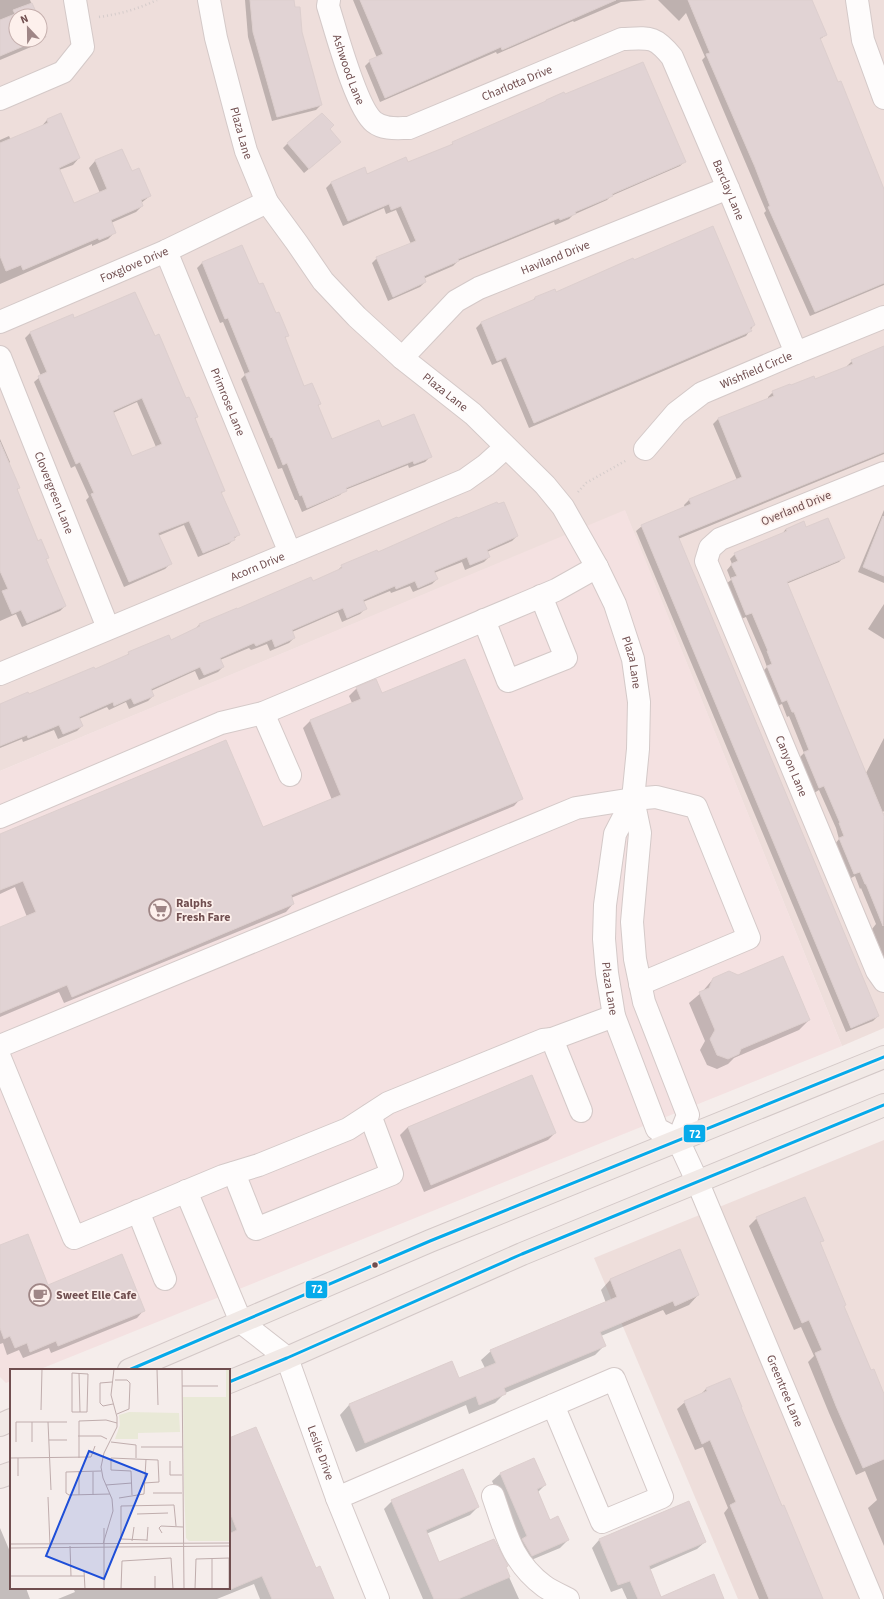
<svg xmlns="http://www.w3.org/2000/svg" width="884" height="1599" viewBox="0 0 884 1599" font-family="'Source Sans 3',sans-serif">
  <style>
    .residential { fill: #eededb; fill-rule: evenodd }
    .commercial { fill: #f4e1e1 }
    .shadow { fill: #0003; fill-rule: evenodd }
    .building { fill: #e1d3d4; stroke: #ddcfce; fill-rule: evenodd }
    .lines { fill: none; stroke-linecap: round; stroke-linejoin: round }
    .minor-casing { stroke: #d4c9c8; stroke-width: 24 }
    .major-casing { stroke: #d3c8c7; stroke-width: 24 }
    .path { stroke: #d5cccb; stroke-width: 2.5; stroke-dasharray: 1 3; stroke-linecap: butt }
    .minor { stroke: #fefcfc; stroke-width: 22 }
    .major { stroke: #f1e9e6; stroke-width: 22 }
    .bus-1-casing { stroke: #fdf0ec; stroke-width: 6 }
    .bus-1 { stroke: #06aaea; stroke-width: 3 }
    .bus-dot { fill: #704e4f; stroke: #fdf0ec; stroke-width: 1.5 }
    .labels { text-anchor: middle; stroke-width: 3.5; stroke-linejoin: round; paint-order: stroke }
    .street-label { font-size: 12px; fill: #704e4f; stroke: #fdf0ec }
    .poi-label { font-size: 12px; font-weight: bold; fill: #704e4f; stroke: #fdf0ec; text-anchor: start }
    .inset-road { fill: none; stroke: #c0adad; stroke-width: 1 }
    .view { fill: #1d4ed8; fill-opacity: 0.15; stroke: #1d4ed8; stroke-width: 2 }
    .inset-edge { fill: none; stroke: #704e4f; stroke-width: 2 }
    .line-badge { stroke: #fdf0ec; stroke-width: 1.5 }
    .badge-label { font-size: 11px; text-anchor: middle; font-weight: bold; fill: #fff }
  </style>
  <rect width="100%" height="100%" fill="#f5edeb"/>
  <g class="residential">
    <path d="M0,0H884V1028L842,1046L625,511L0,771ZM16,16H40V40H16Z"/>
    <path d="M884,1140V1599H738L594,1258Z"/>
  </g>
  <path class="commercial" d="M625,510L842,1046L38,1370H11V1381L6,1383L0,1377V771Z"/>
  <g class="shadow">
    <path d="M0,0H30L37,16H16V40H40V24L45,36L38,44L0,60Z"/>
    <path d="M245,0H293L321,105L316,110L272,121L248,37Z"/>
    <path d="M353,0H647L621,2L574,22L573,21L497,54L496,52L380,102L365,66L370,61L377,58Z"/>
    <path d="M658,0H811L826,35L819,40L884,190V285L810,316L764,213L766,211L702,60L705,57L686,13L679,21Z"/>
    <path d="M565,96L685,161L680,166L611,196L607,200L573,215L569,219L555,225L554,222L458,261L453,266L423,279L425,282L420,287L388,301L372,263L377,258L411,244L396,210L386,214L384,208L343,226L326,188L331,183L408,163L449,146L453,143L544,103L546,101Z"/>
    <path d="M61,114L79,158L73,165L59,170L73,204L100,193L89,168L95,161L122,150L131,172L150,196L141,203L142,206L136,212L111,223L115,232L108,239L92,246V244L0,284V140L9,136L11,140L41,127L47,120Z"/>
    <path d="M288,143L335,147L304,173L283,148Z"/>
    <path d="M242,246L259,285L288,335L284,339L304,387L320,404L318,406L332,440L382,429L430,457L425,462L409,468L408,465L345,490L340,495L302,512L297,500H295L282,468L278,469L241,379L245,375L223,322L220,323L197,268L202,263Z"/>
    <path d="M555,293L754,325L746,336L529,428L501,361L492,365L476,328L481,323L531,302L535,298Z"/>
    <path d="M72,316L73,319L186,399L197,417L195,419L224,490L221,494L239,534L229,544L198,557L184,525L158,536L170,564L165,569L124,587L86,500L89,497L75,466L71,468L34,382L41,376L25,338L30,333ZM137,402L156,447L131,458L113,413Z"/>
    <path d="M884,348V454L678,539L878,1016L873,1021L846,1032L636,531L642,526L685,508L684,505L689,500L737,480L713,424L718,419L768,399V397L773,392L815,381L847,368V366L852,361Z"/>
    <path d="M0,439L10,462L8,464L19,488L17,490L38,542L48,557L45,560L65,606L60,611L22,627L16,614L0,621Z"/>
    <path d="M884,510V583L858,572Z"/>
    <path d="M803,522L806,528L844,557L839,562L786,584L866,773L884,738V811L883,812L884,815V958L872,929L876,924L861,888L860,889L855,876L849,879L835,844L839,839L836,828L819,790L814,793L799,758L804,753L789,716L787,717L782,704L777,706L762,672L767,667L763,656L746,617L741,619L726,584L731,580L727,570L732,564L730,559L735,554L781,535L786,529Z"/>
    <path d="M517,536L512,541L487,552L489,557L484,562L465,570L462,562L434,573L437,579L432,584L413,592L410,586L391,593L390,591L363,602L365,609L360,614L342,622L338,612L292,632L294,638L289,643L270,651L267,644L251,650L249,648L220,660L223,667L218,672L199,680L195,671L151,691L153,696L148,701L129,709L126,702L109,710L107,707L79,719L82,726L77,731L58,739L54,730L23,742L22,739L0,748V705L28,696L95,670L124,658L129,653L171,641L195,629L200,624L312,582L337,571L342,566L377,553Z"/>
    <path d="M884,604V639L868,629Z"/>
    <path d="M357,688L381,694L521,798L514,806L291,898L293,904L286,912L64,1003L59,992L0,1017V928L27,917L15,887L0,894V835L262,828L332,800L303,728L310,721L352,703L349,696Z"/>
    <path d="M713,979L809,1020L799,1030L734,1058L728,1064L717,1069L707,1065L700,1050L705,1041L689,1003L702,992Z"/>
    <path d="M532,1076L555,1133L548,1140L424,1192L400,1135L408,1127Z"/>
    <path d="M757,1218L822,1240L819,1244L843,1306L871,1371L884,1396V1546L868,1508L877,1500L865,1471L856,1475L829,1413L808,1362L814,1356L801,1327L794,1330L749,1226Z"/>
    <path d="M0,1246L48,1286L144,1310L137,1318L51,1353L49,1348L23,1358L19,1350L7,1355L3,1343L0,1344Z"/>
    <path d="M679,1251L698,1295L689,1305L666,1315L663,1310L601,1336L605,1345L595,1355L505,1393L495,1403L469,1414L466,1405L356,1452L340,1415L349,1405L451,1362L459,1380L485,1368L481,1360L491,1351L606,1303L601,1290L610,1280Z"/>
    <path d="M706,1389L740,1408L822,1599H759L724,1513L728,1508L703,1447L695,1450L677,1409L685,1402L700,1395Z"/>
    <path d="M229,1439L315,1569L333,1599H260L254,1584L217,1599H58L75,1592L73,1588H229Z"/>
    <path d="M534,1459L545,1485L538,1492L550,1521L568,1540L560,1548L524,1563L519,1543L492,1481L500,1474Z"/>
    <path d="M392,1501L478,1507L470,1515L426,1534L439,1563L507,1566L505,1568L519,1599H423L384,1509Z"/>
    <path d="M688,1502L705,1542L697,1549L649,1570L661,1598L724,1599H627L622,1588L611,1592L592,1548L599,1540Z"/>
    <path d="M0,1528L11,1554V1588H26L30,1599H0Z"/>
  </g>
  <g class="building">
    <path d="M250,0H294L295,7H300L302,32L322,105L277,117L253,32Z"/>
    <path d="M360,0H616L502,50L501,47L385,98L369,60L383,54Z"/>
    <path d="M688,0H812L827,35L820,38L838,82L841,81L884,189V283L815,312L768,207L770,206L755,167L706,54L710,53Z"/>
    <path d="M32,3L38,16H16V40H38L0,56V20L15,14L13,10Z"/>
    <path d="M40,22L46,37L40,39Z"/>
    <path d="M643,62L686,162L612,194L613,196L575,212L576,214L560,220L559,218L458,259L459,261L424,276L426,282L393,297L376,257L416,241L401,206L391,210L389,204L348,221L331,182L365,167L367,174L406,157L408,162L453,144L452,142L546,101V100L564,92L565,94Z"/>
    <path d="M61,113L80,158L59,168L74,203L107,189L95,160L122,149L132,171L139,168L151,196L141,200L143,206L111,220L116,233L99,240L98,238L23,270L21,265L6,271L0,256V143L48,123L47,119Z"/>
    <path d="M322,113L334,125L330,129L341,142L309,169L287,143Z"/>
    <path d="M713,226L755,325L750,328L752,331L534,423L506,357L497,361L481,322L535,299V297L555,289L556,292L633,258L634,260Z"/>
    <path d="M242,245L259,284L263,283L276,313L279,312L289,336L285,337L304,386L312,383L321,404L318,405L332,439L379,420L382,427L414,414L432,457L414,464L413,461L346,488L347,491L307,508L302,495L300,496L287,463L283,465L272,437L271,438L245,374L250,372L228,318L225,319L202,262Z"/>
    <path d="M135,292L155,336L159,334L186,398L189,397L198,417L195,418L201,433L225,491L221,492L240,535L234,537L235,540L203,553L189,521L158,533L172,564L129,582L91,494L94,493L80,462L76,464L38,376L47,372L30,332L73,314L74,318ZM142,398L162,444L132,456L113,411Z"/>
    <path d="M884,346V452L678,536L879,1016L851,1028L641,525L691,504L689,499L742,477L718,418L774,396L772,391L790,384L791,385L814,376L815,379L853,364L851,360Z"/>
    <path d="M0,442L20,488L17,489L38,541L41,539L49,558L46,559L66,606L27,623L21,610L12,614L2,591L8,589L0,571Z"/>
    <path d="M497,502L498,504L504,502L518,536L487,550L490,557L470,565L467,557L434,571L438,579L418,588L415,581L396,589L395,586L363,600L367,609L347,618L343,608L292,630L295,638L275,647L272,639L256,646L254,643L220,658L224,667L204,675L200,667L151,689L154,696L134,704L131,698L114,706L113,702L79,717L83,726L63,734L59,725L28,738L27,735L0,746V704L28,692L29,694L94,667L95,669L129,654L128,652L169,635L171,640L200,626L199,624L237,608V609L311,577L313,581L342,568L341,565L377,550L378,552L457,517L458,518Z"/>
    <path d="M883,516L884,517V576L863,567Z"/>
    <path d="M828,518L845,558L787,582L884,816L883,926L866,884H865L860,872L854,874L839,838L844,836L839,823H840L824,786L819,788L804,752L809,750L794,712H792L787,700L782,702L767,666L772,664L767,651H768L752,613L746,615L731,578L737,576L731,564L738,561L734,553L787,531L786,529L804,521L806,527Z"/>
    <path d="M465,659L523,799L291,895L294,904L72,997L67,985L0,1013V927L36,912L23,881L0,890V834L226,740L263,827L341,795L310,720L361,699L356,687L376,679L382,693Z"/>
    <path d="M783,956L810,1020L741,1049L739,1054L728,1059L717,1055L710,1039L715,1030L699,992L709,988L713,978L729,971L738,975Z"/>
    <path d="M532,1075L556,1133L431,1185L408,1127Z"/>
    <path d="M805,1197L824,1241L820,1242L846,1305L844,1306L871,1370L874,1369L884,1394V1459L863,1468L836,1406L815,1353L822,1350L809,1320L802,1323L756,1217Z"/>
    <path d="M28,1234L48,1285L122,1254L145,1311L58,1346L56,1341L30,1352L27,1343L15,1348L10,1336L4,1339L0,1328V1245Z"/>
    <path d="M680,1249L699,1295L675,1306L673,1301L600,1332L606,1346L504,1388L506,1394L479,1405L476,1396L365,1443L349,1404L452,1361L459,1378L496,1363L490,1350L617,1297L610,1279Z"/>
    <path d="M730,1378L742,1407H741L782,1506L784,1505L823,1599H769L730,1505L736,1502L710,1440L702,1444L684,1401L707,1391L706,1388Z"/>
    <path d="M256,1427L316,1568L320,1566L334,1599H272L262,1576L229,1590V1534L237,1530L229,1510V1438Z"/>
    <path d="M534,1458L546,1485L537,1489L550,1520L558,1516L569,1540L532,1556L522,1539L527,1536L500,1473Z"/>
    <path d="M463,1469L479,1507L426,1530L439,1562L494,1539L508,1566L506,1567L510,1577L458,1599H434L391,1500Z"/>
    <path d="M689,1501L706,1542L649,1566L661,1597L714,1574L724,1599H638L630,1581L618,1585L599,1539Z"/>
  </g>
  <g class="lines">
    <g class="minor-casing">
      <g id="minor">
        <path id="s1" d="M209,0L216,38L237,118L246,151L267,202L297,243L323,281L357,317L402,358L473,414L545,485L563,507L597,567L615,604L633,659L639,702L638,749L633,799L640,833L632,922L635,959L644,1002L688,1115L678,1140"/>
        <path id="s2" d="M329,0L328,6C336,31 356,108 374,122C384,130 398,128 409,128L622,39C649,38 654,35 672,57L728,188L796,353"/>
        <path d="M857,0L863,40L884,98"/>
        <path d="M0,99L63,72L83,47L75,0"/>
        <path id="s3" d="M166,251L290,553"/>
        <path id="s4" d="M0,322L166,251L267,202"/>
        <path id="s5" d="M0,357L108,628"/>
        <path id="s6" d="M402,358L456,301L479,288L728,188"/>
        <path id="s7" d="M645,449L676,413L702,393L796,353L884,317"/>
        <path id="s8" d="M884,473L720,539L710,548L706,561L877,971L884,981"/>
        <path d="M484,620L508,681L566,658L541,596"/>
        <path id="s9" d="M0,674L465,480L486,465L506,447"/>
        <path d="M263,713L290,775"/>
        <path id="s10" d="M633,799L615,834L605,905L604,939L607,973L614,1016L657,1129L678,1140L698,1183L872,1599"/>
        <path d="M0,817L221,723L263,713L556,590L597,567"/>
        <path d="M552,1039L581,1111"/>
        <path d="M0,1046L576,808L633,799L656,797L696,807L749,938L640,984"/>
        <path d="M0,1058L74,1238L223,1176L259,1165L348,1129L388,1103L543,1040L552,1039L614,1016"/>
        <path d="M234,1173L256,1229L392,1174L370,1115"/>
        <path id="s11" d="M186,1191L241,1322L287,1358L337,1498L378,1599"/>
        <path d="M138,1211L165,1279"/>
        <path d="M493,1496C506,1533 511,1561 544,1586C551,1591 560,1595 568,1599"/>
        <path d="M337,1498L614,1379L662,1497L602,1522L553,1405"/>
      </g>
    </g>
    <g class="major-casing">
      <g id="major">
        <path d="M129,1370L430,1241L884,1057"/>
        <path d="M229,1382L287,1358L522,1254L884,1105"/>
        <path d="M0,1425L11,1420"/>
        <path d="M0,1477L11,1473"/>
      </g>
    </g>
    <g class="path">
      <path d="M99,17C120,14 138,9 157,0"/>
      <path d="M578,492L586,483L627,460"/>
    </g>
    <use href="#minor" class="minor"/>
    <use href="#major" class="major"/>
    <g class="bus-1-casing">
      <g id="bus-1">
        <path d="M129,1370L430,1241L884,1057"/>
        <path d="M229,1382L287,1358L522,1254L884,1105"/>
      </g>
    </g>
    <use href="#bus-1" class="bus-1"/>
  </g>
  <defs>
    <g id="supermarket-ring" transform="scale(1.15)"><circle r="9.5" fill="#fdf0ec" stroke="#9f8686" stroke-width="1.5"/><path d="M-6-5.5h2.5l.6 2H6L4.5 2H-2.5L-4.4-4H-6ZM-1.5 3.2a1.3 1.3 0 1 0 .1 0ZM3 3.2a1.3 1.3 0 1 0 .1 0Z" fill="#9f8686"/></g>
    <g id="cafe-ring" transform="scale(1.15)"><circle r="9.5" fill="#fdf0ec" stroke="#9f8686" stroke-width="1.5"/><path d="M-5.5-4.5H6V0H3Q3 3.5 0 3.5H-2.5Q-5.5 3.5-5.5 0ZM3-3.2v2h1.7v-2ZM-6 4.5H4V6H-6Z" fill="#9f8686"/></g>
  </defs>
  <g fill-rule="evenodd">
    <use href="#supermarket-ring" x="160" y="910"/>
    <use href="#cafe-ring" x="40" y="1295"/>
  </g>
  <circle class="bus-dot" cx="375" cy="1265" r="3.5"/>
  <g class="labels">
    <g class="street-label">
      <text dy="4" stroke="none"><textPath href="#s2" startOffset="73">Ashwood Lane</textPath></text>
      <text dy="4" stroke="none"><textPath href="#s2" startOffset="285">Charlotta Drive</textPath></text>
      <text dy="4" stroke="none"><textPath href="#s1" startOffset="137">Plaza Lane</textPath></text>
      <text dy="4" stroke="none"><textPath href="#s2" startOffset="600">Barclay Lane</textPath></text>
      <text dy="4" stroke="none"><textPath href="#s6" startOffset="187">Haviland Drive</textPath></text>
      <text dy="4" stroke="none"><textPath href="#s4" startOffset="146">Foxglove Drive</textPath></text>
      <text dy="4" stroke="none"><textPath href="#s7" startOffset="139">Wishfield Circle</textPath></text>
      <text dy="4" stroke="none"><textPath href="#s1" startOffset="473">Plaza Lane</textPath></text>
      <text dy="4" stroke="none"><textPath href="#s3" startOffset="163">Primrose Lane</textPath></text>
      <text dy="4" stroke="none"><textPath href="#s5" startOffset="146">Clovergreen Lane</textPath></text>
      <text transform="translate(796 508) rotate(-22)" y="4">Overland Drive</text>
      <text dy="4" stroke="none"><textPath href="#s9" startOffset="279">Acorn Drive</textPath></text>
      <text dy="4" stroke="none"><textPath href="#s1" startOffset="809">Plaza Lane</textPath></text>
      <text dy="4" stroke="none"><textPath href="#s8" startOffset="426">Canyon Lane</textPath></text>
      <text dy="4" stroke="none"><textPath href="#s10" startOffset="195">Plaza Lane</textPath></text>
      <text dy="4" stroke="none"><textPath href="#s10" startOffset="640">Greentree Lane</textPath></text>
      <text dy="4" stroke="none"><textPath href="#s11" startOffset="301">Leslie Drive</textPath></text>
    </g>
    <g class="poi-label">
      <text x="176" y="907">Ralphs<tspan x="176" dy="14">Fresh Fare</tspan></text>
      <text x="56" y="1299">Sweet Elle Cafe</text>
    </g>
  </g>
  <g transform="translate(10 1369)">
    <rect width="220" height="220" fill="#f5edeb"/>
    <path d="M216,1H220V172H179L176,169L174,118L173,28H216ZM119,43L169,44L170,63L128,64V70H105L110,56L109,46Z" fill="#e9e9d7"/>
    <path class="inset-road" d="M147,0L148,36M172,0L174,220M62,4L78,5L77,43H62ZM69,4L70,43M105,11H117L120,14L119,40L107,45M102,13L90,14V34L93,37L103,35M172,17H208M31,41L32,0M22,53V73M38,53L41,121M68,67H91L97,70M39,71H57M6,73V53H57M101,73L126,76V89M131,78H172M0,89L81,88L85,77M8,89V107M69,89V52L96,51L107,54M160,92V106H172M91,102L56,103V124L59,126L100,125M83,103V126M96,116L122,114M143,124H172M69,126V103M122,126L121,102L101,101V89L148,91L149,113L134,114M38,128L40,176M109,129L134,125L136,90M127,145L158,144M152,164L149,159L151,157L173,158M137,171L111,170V137L164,136L166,157M122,172L124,158M137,172L138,158M0,175L220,174M93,175L103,142L102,130L93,109L91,98L94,84L107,58V48L101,26L104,0M60,177L61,207M0,179L220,177M202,189V220M219,189V220M74,202L75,220M0,207H75M145,207V220M94,220V159M111,220L112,192L161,189L163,220M185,220L186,190L220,189"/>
    <path class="view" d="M79,82L137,105L94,210L36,187Z"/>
    <rect width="220" height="220" class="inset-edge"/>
  </g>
  <g class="line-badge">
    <rect x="683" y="1124" width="23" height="19" rx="4" fill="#06aaea"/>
    <rect x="305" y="1280" width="23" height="19" rx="4" fill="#06aaea"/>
  </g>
  <g class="badge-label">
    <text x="695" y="1138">72</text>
    <text x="317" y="1293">72</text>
  </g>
  <g transform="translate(28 28) rotate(338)"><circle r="19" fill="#fdf0ec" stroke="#c5afad"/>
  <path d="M0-3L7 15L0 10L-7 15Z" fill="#9f8686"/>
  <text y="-6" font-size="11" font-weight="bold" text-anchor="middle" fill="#704e4f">N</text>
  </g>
</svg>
